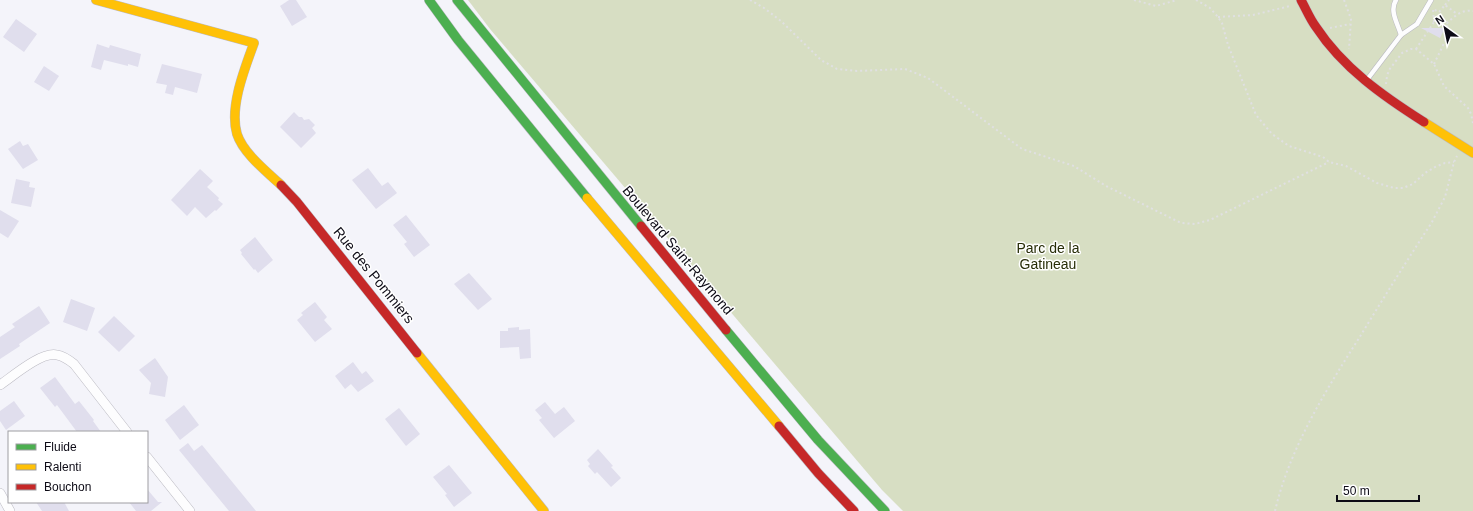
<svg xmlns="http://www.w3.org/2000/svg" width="1473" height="511" viewBox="0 0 1473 511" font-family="Arial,sans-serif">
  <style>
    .green { fill: #d7dec3 }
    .building { fill: #e0deed }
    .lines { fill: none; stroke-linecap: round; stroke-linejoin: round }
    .lane-casing { stroke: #bbbac2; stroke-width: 5.5 }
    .street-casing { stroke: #bbbac2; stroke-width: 10 }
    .fast-casing { stroke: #bbbac2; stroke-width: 10 }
    .slow-casing { stroke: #bbbac2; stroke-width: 10 }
    .jam-casing { stroke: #bbbac2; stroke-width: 10 }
    .path { stroke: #e0e0e2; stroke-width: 2; stroke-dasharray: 2 3; stroke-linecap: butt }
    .lane { stroke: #fdfdfe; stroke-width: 4.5 }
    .street { stroke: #fdfdfe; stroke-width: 9 }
    .fast { stroke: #4caf50; stroke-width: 9 }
    .slow { stroke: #ffc107; stroke-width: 9 }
    .jam { stroke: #c62828; stroke-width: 9 }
    .labels { text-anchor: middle; stroke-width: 3; stroke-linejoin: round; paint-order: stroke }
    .park-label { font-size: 14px; fill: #272d07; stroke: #fff }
    .street-label { font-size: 14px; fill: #0d0b16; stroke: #fff }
  </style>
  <rect width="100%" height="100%" fill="#f4f4fa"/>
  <path class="green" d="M468,0H1473V511H903L882,490L490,29Z"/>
  <g class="building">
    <path d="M289,0H296L307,17L292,26L280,6Z"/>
    <path d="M16,19L37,34L24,52L3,37Z"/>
    <path d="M1421,28H1445L1440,38Z"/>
    <path d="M97,44L109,48L110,45L141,54L138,67L128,64V66L104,60L101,70L91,67Z"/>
    <path d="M162,64L202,74L197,93L175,87L173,95L165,93L167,85L156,83Z"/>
    <path d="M44,66L59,76L49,91L34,82Z"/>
    <path d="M294,112L299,117H302L304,120L309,119L315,125L312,128L316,133L301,148L280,127Z"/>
    <path d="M20,141L23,146L28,144L38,160L23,169L8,149Z"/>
    <path d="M368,168L382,186L388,182L397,193L376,209L352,180Z"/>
    <path d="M200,169L213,181L207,187L219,198L218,200L223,204L216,211L215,210L206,218L195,207L187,216L171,200Z"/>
    <path d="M16,179L30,182L29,187L35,188L31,207L11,203Z"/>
    <path d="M0,210L19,221L8,238L0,233Z"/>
    <path d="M406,215L430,245L414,257L404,244L407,242L393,225Z"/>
    <path d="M255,237L273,260L258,273L255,269L254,270L241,254L242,253L240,250Z"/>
    <path d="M469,273L492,299L478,310L454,284Z"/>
    <path d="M71,299L95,308L87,331L63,322Z"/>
    <path d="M315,302L327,317L324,320L332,329L315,342L297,320L303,315L301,313Z"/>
    <path d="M39,306L50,323L19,344L20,346L0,359V337L15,327L12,324Z"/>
    <path d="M114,316L135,336L119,352L98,332Z"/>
    <path d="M519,327V330L530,329L531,358L520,359L519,347L500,348V331H508V328Z"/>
    <path d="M155,358L168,377L165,397L149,394L151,383L139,370Z"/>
    <path d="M353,362L362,374L366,371L374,381L358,392L351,384L345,389L335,376Z"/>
    <path d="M55,377L75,404L79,401L94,420L93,421L101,432H77L57,405L55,407L40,388Z"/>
    <path d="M14,401L25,416L6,430L0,421V411Z"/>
    <path d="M545,402L555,414L564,407L575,421L554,438L539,420L542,418L535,410Z"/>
    <path d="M184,405L199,425L180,440L165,420Z"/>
    <path d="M399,408L420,434L406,446L385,419Z"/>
    <path d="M188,443L194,451L202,445L256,511H229L179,450Z"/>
    <path d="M598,449L613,466L611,467L621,478L611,487L597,472L595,474L588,466L590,464L587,460Z"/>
    <path d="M449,465L472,493L454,507L445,495L447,494L433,477Z"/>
    <path d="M147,489L158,502H162L151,511H136L129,502H147Z"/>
    <path d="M36,502H64L69,511H42Z"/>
  </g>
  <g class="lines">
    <g class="lane-casing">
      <g id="lane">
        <path d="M1396,0C1389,11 1398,24 1401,35L1417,24L1431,0"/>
        <path d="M1366,81L1401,35"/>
      </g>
    </g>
    <g class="street-casing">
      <g id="street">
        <path d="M0,385C13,376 42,351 57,355C64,356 69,360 74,364L127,432"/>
        <path d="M147,457L190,511"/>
        <path d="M0,493L10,511"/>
      </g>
    </g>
    <g class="fast-casing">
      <g id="fast">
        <path d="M429,0L458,40L587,198"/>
        <path d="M457,0L641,226"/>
        <path d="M726,330L818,440L885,511"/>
      </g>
    </g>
    <g class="slow-casing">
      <g id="slow">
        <path d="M96,0L254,43C245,68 229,107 237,134C243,153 267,172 281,185"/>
        <path d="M1424,122L1473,153"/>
        <path d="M587,198L779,426"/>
        <path d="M417,353L544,511"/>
      </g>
    </g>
    <g class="jam-casing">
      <g id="jam">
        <path d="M1301,0C1306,9 1310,19 1316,27C1343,68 1383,96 1424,122"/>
        <path d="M281,185L297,202L417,353"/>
        <path d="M641,226L726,330"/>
        <path d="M779,426L818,473L854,511"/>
      </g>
    </g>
    <g class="path">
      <path d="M750,0L764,8L781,21L821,60L837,69L857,71L905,69L928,78L1022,149L1074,166L1106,186L1181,223L1195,224L1210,220L1329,162"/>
      <path d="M1134,0L1156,6L1177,0"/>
      <path d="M1196,0L1210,8L1218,17L1222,23L1228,45L1256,115L1272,134L1289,146L1323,157L1329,162L1346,166L1377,183L1394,188H1403L1413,184L1425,173L1435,167L1445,163L1454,162"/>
      <path d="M1344,0L1351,19L1349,49"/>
      <path d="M1445,5L1449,0"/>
      <path d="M1218,17L1253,15L1290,6"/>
      <path d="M1434,22L1433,9L1439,12L1445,5L1457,14"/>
      <path d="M1330,28L1350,24"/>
      <path d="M1416,49L1434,22L1447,23C1455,16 1462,9 1473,11"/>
      <path d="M1434,64L1448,35L1447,23"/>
      <path d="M1386,84L1387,76L1389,70L1402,53L1411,49H1416L1434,64L1444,86L1468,108L1471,114L1473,123"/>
      <path d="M1275,511C1290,447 1326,390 1361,335C1384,297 1408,259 1432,222L1445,197L1454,162L1457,156"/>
    </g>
    <use href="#lane" class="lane"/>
    <use href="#street" class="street"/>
    <use href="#fast" class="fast"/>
    <use href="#slow" class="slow"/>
    <use href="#jam" class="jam"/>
  </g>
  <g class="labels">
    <g class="park-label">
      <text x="1048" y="253">Parc de la<tspan x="1048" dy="16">Gatineau</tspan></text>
    </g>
    <g class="street-label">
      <text transform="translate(678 250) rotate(50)" y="5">Boulevard Saint-Raymond</text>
      <text transform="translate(374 275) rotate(51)" y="5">Rue des Pommiers</text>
    </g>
  </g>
  <rect x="8" y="431" width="140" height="72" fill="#ffffff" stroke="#9e9da2"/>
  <rect x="16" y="444" width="20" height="6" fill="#4caf50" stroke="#9e9da2"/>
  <text x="44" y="451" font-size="12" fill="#0d0b16">Fluide</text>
  <rect x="16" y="464" width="20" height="6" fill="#ffc107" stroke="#9e9da2"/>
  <text x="44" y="471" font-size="12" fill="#0d0b16">Ralenti</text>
  <rect x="16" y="484" width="20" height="6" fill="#c62828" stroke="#9e9da2"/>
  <text x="44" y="491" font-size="12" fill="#0d0b16">Bouchon</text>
  <g transform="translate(1445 28) rotate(327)" stroke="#ffffff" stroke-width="3" paint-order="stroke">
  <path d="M0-3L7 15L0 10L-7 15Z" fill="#0d0b16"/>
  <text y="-6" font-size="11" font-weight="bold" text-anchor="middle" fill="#0d0b16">N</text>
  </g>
  <path d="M1337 495v6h82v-6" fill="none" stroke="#0d0b16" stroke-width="2"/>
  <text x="1343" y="495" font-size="12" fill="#0d0b16" stroke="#ffffff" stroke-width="3" paint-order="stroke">50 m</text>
</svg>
